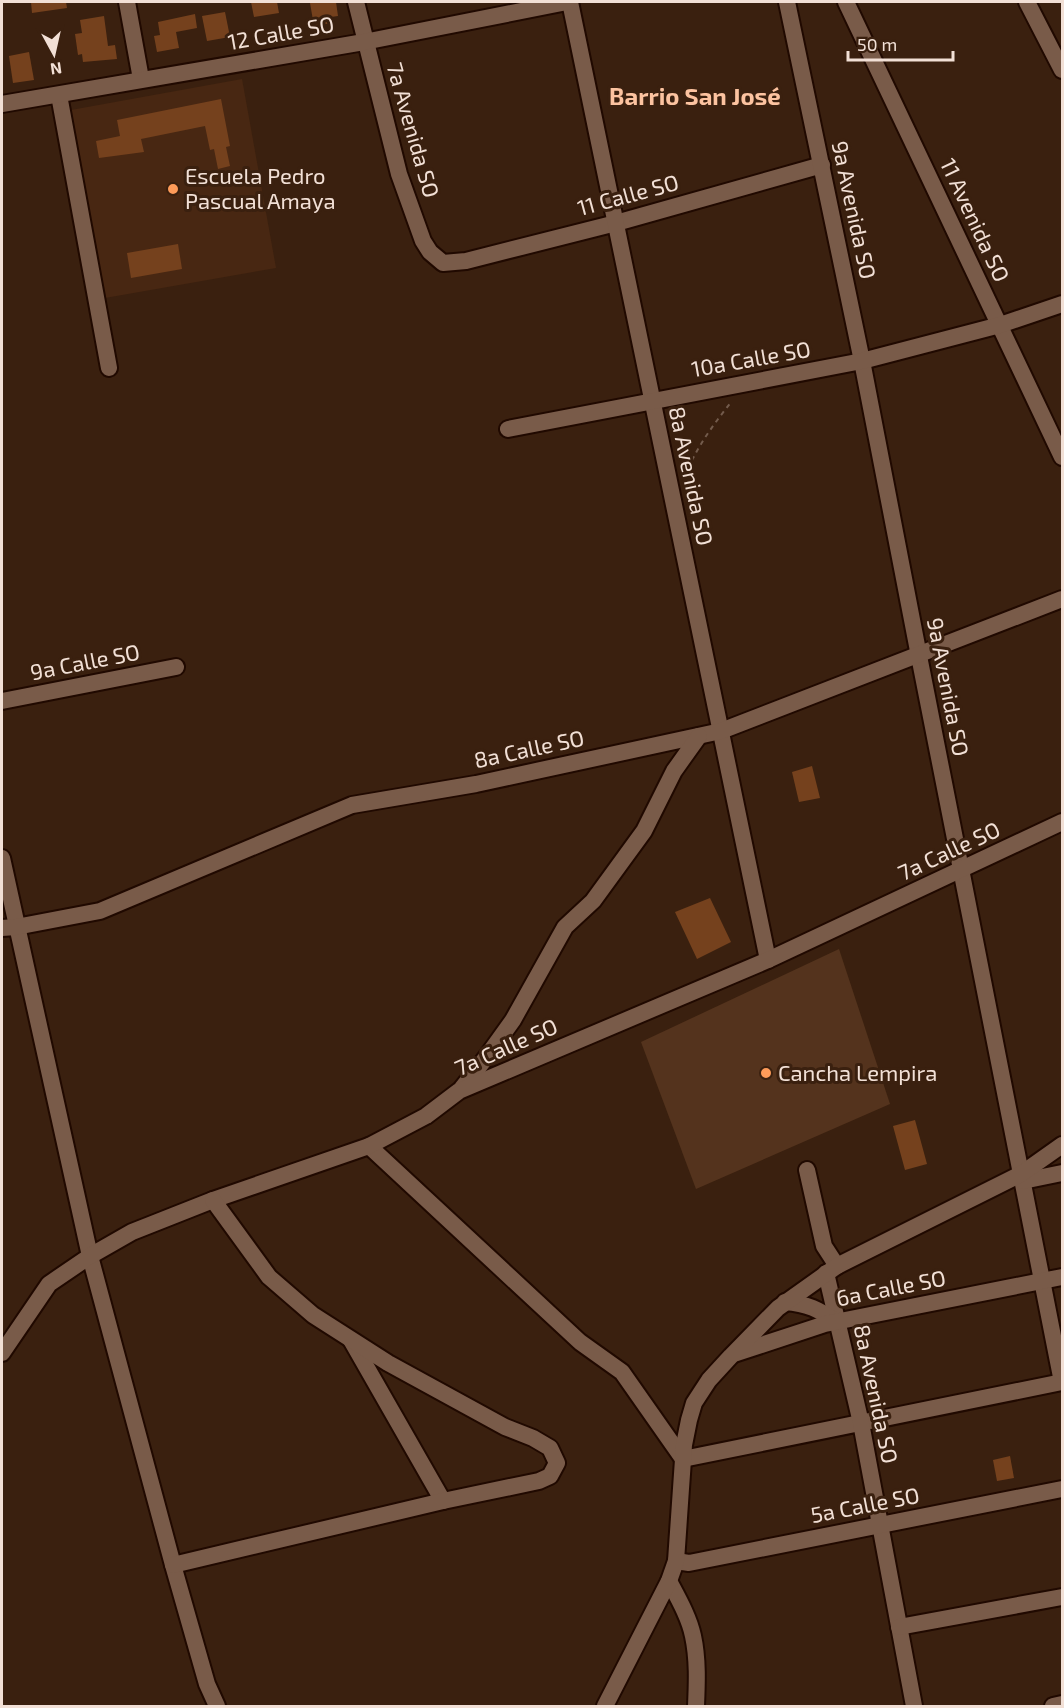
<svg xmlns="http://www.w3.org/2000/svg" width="1064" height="1708" viewBox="0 0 1064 1708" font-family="'Exo 2',sans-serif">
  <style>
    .built { fill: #482712 }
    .green { fill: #54331d }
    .building { fill: #75411d }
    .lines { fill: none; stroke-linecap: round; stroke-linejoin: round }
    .minor-casing { stroke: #200900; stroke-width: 20 }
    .path { stroke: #735b4c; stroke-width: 2; stroke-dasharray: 4.5 4.5; stroke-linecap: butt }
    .minor { stroke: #795b49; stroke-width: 16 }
    .poi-dot { fill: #fe9b59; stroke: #3a200f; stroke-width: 2 }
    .labels { text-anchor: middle; stroke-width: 6; stroke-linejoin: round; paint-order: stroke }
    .street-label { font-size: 22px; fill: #f2e0d6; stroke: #3a200f }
    .poi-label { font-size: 22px; fill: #f2e0d6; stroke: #3a200f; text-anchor: start }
    .neighbourhood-label { font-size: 24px; font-weight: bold; fill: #fcc3a0; stroke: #3a200f }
  </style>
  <rect width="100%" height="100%" fill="#3a200f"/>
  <path class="built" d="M242,79L276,268L105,298L71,110Z"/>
  <path class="green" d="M839,949L890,1104L696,1189L641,1042Z"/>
  <g class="building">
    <path d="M31,2H66L67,8L32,13Z"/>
    <path d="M251,2H277L279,13L254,17Z"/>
    <path d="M319,2H336L338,16L331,17L332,23L314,26L310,3Z"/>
    <path d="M225,12L230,37L207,41L202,16Z"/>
    <path d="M195,14L197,28L176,32L179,48L157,52L154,36L160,35L158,22Z"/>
    <path d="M104,16L108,46L115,45L117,59L83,62L82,54L78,55L75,34L82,33L80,20Z"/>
    <path d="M29,52L34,80L13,83L9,56Z"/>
    <path d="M221,99L230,146L226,147L230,166L218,169L214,149L210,150L205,126L141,139L144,152L99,158L96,141L120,136L117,120Z"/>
    <path d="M178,244L182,269L131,278L127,253Z"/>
    <path d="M812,766L820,798L799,802L792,772Z"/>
    <path d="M710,898L731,942L697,959L675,912Z"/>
    <path d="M915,1120L927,1164L905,1170L893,1126Z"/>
    <path d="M1010,1456L1014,1478L997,1481L993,1460Z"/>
  </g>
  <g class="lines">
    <g class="minor-casing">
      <g id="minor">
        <path d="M127,2L141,79"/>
        <path d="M356,2L399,174L423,241L430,252L443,263L466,261L616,223L822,165"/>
        <path d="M570,2L768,960"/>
        <path d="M787,2L862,361L919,656L1062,1382"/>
        <path d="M846,2L1062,457"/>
        <path d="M1027,2L1062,70"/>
        <path d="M59,95L109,368"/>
        <path d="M2,104L364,42L567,2"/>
        <path d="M508,429L862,361L1000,325L1062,304"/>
        <path d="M2,701L176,667"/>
        <path d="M2,858L90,1256L173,1565L207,1684L217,1706"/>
        <path d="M2,928L16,927L100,911L352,805L476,784L721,731L1062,599"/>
        <path d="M462,1088L485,1059L513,1020L565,927L593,901L644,831L674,771L699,736"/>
        <path d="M369,1146L580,1342L622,1372L683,1459L1062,1382"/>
        <path d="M807,1170L824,1246L837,1266"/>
        <path d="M1023,1181L1062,1173"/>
        <path d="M826,1273L861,1423L914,1706"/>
        <path d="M785,1302C808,1304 818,1309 837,1322"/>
        <path d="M351,1340L443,1501"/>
        <path d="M2,1353L49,1284L90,1256L132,1232L213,1200L369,1146L426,1116L459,1091L768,960L1062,822"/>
        <path d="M734,1354L825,1324L1062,1277"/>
        <path d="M676,1561L689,1563L1062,1489"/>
        <path d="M173,1565L443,1501L539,1481L550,1476L557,1463L550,1448L533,1438L505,1427L388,1363L313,1315L269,1277L213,1200"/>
        <path d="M669,1581C678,1598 689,1617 693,1636C698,1659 697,1683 696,1706"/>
        <path d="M899,1627L1062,1597"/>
        <path d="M605,1706L669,1581L676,1561L684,1445L689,1420L694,1403L709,1380L731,1356L778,1308L837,1266L1021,1174L1062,1145"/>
        <path d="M1053,1706L1062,1704"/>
      </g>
    </g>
    <path class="path" d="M685,477C695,449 713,425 732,401"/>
    <use href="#minor" class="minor"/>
  </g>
  <g class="poi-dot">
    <circle cx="173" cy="189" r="6"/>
    <circle cx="766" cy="1073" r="6"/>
  </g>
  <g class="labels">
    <g class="street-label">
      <text transform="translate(281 33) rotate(-10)" y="8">12 Calle SO</text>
      <text transform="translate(413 130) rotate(74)" y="8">7a Avenida SO</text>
      <text transform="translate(628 195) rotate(-15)" y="8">11 Calle SO</text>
      <text transform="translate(854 210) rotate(78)" y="8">9a Avenida SO</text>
      <text transform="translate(975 220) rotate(65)" y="8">11 Avenida SO</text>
      <text transform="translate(751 359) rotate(-10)" y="8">10a Calle SO</text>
      <text transform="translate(691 476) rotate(78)" y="8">8a Avenida SO</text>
      <text transform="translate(85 662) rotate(-11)" y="8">9a Calle SO</text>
      <text transform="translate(948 687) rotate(79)" y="8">9a Avenida SO</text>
      <text transform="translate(529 749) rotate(-12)" y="8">8a Calle SO</text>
      <text transform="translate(949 851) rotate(-25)" y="8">7a Calle SO</text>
      <text transform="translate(506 1047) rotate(-24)" y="8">7a Calle SO</text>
      <text transform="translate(891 1288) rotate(-11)" y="8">6a Calle SO</text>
      <text transform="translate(876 1394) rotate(78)" y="8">8a Avenida SO</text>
      <text transform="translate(865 1505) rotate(-11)" y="8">5a Calle SO</text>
    </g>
    <g class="poi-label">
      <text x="185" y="184">Escuela Pedro<tspan x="185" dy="25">Pascual Amaya</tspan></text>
      <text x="778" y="1081">Cancha Lempira</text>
    </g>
    <g class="neighbourhood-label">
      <text x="695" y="105">Barrio San José</text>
    </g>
  </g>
  <rect width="1064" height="1708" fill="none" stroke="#f2e0d6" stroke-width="6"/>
  <g transform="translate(54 54) rotate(172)" stroke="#3a200f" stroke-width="4.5" paint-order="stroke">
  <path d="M0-4.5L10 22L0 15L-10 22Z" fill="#f2e0d6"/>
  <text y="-9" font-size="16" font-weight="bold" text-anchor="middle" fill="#f2e0d6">N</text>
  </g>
  <path d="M848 51v9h105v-9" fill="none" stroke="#f2e0d6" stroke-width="3"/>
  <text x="857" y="51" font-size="18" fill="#f2e0d6" stroke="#3a200f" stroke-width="4.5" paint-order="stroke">50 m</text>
</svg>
